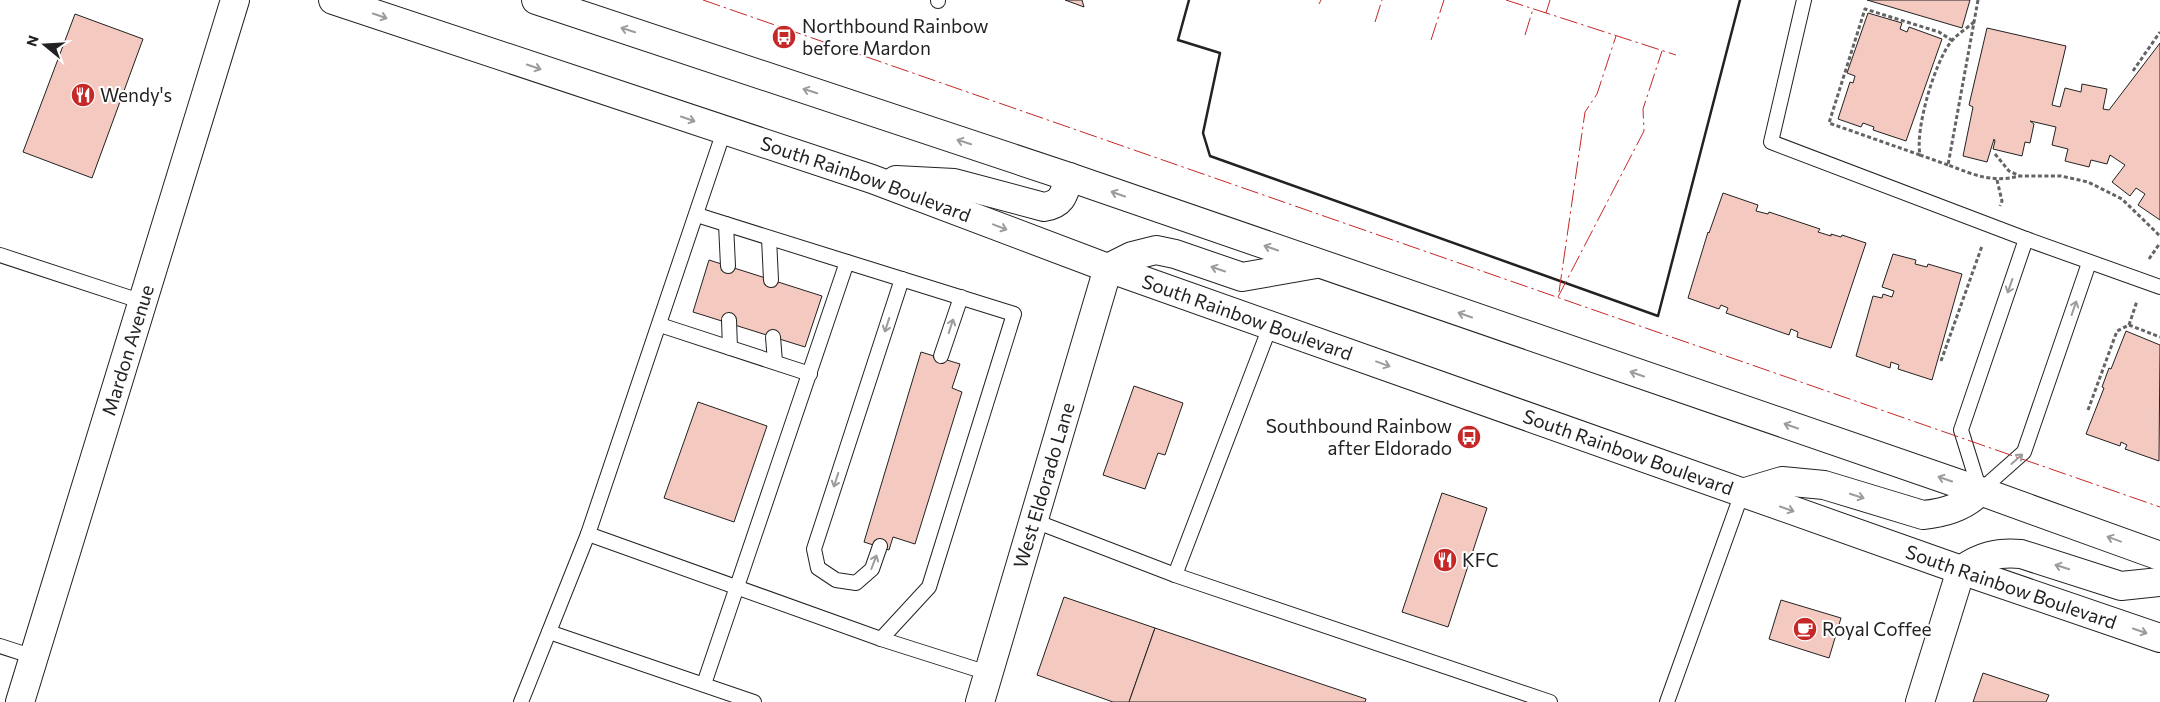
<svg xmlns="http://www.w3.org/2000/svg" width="2160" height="702" viewBox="0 0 2160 702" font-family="Commissioner,sans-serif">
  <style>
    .building { fill: #f3c9c0; stroke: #222 }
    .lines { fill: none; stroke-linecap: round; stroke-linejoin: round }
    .service-casing { stroke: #222; stroke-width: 16 }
    .minor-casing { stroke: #222; stroke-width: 30 }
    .primary-casing { stroke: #222; stroke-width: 30 }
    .path { stroke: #646464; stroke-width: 3; stroke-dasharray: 4 2.5; stroke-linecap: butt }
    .service { stroke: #fff; stroke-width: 14 }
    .minor { stroke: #fff; stroke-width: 28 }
    .primary { stroke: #fff; stroke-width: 28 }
    .wall { stroke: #222; stroke-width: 2.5 }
    .power { stroke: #c62828; stroke-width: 1; stroke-dasharray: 18 4 2.5 4; stroke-linecap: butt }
    .oneway { stroke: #9c9c9c }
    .labels { text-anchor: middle; stroke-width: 4; stroke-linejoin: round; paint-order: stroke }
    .poi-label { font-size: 19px; fill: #222; stroke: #fff; text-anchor: start }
    .street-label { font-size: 19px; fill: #222; stroke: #fff }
  </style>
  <rect width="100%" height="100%" fill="#fff"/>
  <g class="building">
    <path d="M1065,0H1082L1084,7Z"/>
    <path d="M1867,0H1970L1962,28Z"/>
    <path d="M1868,13L1902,23L1900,29L1907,32L1909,27L1942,39L1906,141L1873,130L1874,127L1863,123L1861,127L1838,119L1850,82L1853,83L1855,76L1847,73Z"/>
    <path d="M75,14L143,39L92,178L23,152Z"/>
    <path d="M1987,28L2066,46L2052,105L2060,107L2065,88L2081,92L2082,84L2107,89L2103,109L2109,110L2160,43V220L2138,205L2145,194L2136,188L2130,196L2112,182L2125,165L2110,155L2107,164L2091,160L2089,167L2065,161L2068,149L2052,145L2056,127L2030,121L2034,124L2030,143L2025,142L2022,156L1993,149L1995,141L1994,139L1987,162L1963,156L1973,107L1969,105Z"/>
    <path d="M1723,193L1758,205L1756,211L1768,214L1769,212L1820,229L1818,232L1831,236V234L1841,237L1842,235L1866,243L1831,348L1797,337L1798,332L1791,329L1789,335L1726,313L1728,308L1721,305L1719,309L1688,298L1708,232L1709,233Z"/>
    <path d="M1893,254L1916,260L1915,264L1927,267L1928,264L1962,274L1932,380L1898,369L1899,365L1891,362L1890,368L1856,356L1873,296L1882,298L1883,294L1892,297L1894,291L1882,287Z"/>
    <path d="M709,260L822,296L805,347L693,312Z"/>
    <path d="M2126,331L2160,345L2159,461L2125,449L2127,445L2121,442L2120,446L2086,434L2104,388L2102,387L2109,368L2111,369Z"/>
    <path d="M921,352L960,364L952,388L962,392L915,544L893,537L889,550L864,542Z"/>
    <path d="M1134,386L1183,403L1165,455L1158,453L1145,489L1103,475Z"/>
    <path d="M698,402L767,426L734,522L664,498Z"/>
    <path d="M1442,493L1487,508L1448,627L1402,612Z"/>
    <path d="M1064,597L1155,628L1129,702H1113L1037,675Z"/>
    <path d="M1781,600L1841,618L1829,658L1769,639Z"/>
    <path d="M1155,628L1366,699L1365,702H1129Z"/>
    <path d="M1983,673L2049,695L2046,702H1973Z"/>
  </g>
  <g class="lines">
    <g class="service-casing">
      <g id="service">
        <path d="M1804,0L1771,142L2026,239L2160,287"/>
        <path d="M938,1V0"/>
        <path d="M724,131L588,534L881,639L988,673"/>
        <path d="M697,215L847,262"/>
        <path d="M726,224L728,266"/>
        <path d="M769,238L771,280"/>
        <path d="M2026,239L1961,430L1980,491L2024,452L2089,263"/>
        <path d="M0,255L143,302"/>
        <path d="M729,320L730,348"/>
        <path d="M660,325L810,374"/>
        <path d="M773,337L775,362"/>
        <path d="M941,356L961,297"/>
        <path d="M1032,520L1175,575L1550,702"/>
        <path d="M880,546L872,569L856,583L836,580L818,568L814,549L902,279"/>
        <path d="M1175,575L1271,324"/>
        <path d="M549,632L754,702"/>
        <path d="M0,646L34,657"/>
        <path d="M704,684L847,262L1014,314L929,587L881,639"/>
        <path d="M521,702L588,534"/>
        <path d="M1667,702L1742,493"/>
      </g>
    </g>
    <g class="minor-casing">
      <g id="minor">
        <path id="s1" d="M20,702L235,0"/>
        <path id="s2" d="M980,702L1108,268"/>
        <path d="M1920,702L1961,570"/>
      </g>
    </g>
    <g class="primary-casing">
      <g id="primary">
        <path id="s3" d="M333,0L872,179L1108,268L1961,570L2160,638"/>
        <path d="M536,0L1069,177L1980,491L2160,556"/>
        <path d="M896,180L954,183L1044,207C1063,204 1064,194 1069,177"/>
        <path d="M1108,268L1132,256L1156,250L1175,254L1242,277L1316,264"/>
        <path d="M1742,493L1782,481L1824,485L1923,515C1944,513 1965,507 1980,491"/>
        <path d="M1961,570C1981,556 1997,552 2021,554L2121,586L2160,582"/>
      </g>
    </g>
    <g class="path">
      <path d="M1978,0L1948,165C1975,175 1991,183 2020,176"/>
      <path d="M2133,71L2160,32"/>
      <path d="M1995,154L2009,171L2020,176H2061L2088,182L2122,199L2160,236"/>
      <path d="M1920,155L1829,123L1865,9L1939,32L1953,41"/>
      <path d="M1948,165L1920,155C1915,129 1934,65 1950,43C1956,35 1966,29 1974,22"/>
      <path d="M1997,180L2002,201L2000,206"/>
      <path d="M2149,259L2160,243"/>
      <path d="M2129,325L2160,337"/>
      <path d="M1941,361L1982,246"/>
      <path d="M2088,410L2117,331L2129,325L2137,301"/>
    </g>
    <use href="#service" class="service"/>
    <use href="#minor" class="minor"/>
    <use href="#primary" class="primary"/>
    <path class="wall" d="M1189,0L1178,40L1220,53L1203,133L1210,156L1658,316L1740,0"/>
    <g class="power">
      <path d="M703,0L2160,507"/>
      <path d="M1506,0L1676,55"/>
      <path d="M1319,4L1321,0"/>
      <path d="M1546,13L1550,0"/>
      <path d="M1375,22L1382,0"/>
      <path d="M1525,35L1533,9"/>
      <path d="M1431,40L1444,0"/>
      <path d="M1559,292L1585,112L1597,94L1616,36"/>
      <path d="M1558,297L1644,131L1643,109L1662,51"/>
    </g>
  </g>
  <defs><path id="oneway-shaft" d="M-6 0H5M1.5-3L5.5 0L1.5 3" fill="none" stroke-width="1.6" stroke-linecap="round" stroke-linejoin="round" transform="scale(1.25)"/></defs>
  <g class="oneway">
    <use href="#oneway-shaft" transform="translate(380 16) rotate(19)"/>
    <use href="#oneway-shaft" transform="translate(628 30) rotate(-162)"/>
    <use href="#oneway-shaft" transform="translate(534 67) rotate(19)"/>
    <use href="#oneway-shaft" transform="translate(810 91) rotate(-162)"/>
    <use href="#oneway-shaft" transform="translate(688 119) rotate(19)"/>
    <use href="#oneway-shaft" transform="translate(964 142) rotate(-162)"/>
    <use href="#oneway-shaft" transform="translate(1118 194) rotate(-161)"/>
    <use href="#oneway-shaft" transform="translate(1000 227) rotate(21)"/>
    <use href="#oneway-shaft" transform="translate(1271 248) rotate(-161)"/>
    <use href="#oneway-shaft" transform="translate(1218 269) rotate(-161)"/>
    <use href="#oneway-shaft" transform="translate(2010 286) rotate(109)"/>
    <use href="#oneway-shaft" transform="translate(2074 308) rotate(-71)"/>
    <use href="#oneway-shaft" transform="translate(1465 315) rotate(-161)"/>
    <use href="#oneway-shaft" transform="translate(887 325) rotate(108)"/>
    <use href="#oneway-shaft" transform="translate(951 326) rotate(-72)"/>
    <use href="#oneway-shaft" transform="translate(1383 364) rotate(20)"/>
    <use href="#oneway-shaft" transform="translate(1637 374) rotate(-161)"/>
    <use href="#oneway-shaft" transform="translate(1791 426) rotate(-161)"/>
    <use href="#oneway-shaft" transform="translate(2017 459) rotate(-41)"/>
    <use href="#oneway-shaft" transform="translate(1945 479) rotate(-161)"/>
    <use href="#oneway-shaft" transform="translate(836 480) rotate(108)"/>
    <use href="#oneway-shaft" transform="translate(1857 496) rotate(18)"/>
    <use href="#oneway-shaft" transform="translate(1787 509) rotate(19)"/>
    <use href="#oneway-shaft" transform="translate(2114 539) rotate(-160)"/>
    <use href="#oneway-shaft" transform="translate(874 562) rotate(-69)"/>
    <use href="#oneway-shaft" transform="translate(2062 567) rotate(-162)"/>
    <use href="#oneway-shaft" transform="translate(2140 631) rotate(19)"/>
  </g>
  <defs>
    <g id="bus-disc" transform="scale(1.25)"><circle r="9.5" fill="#c62828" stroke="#fff"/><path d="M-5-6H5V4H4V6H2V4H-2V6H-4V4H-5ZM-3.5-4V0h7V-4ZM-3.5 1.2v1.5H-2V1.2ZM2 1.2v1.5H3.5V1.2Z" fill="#fff"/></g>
    <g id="restaurant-disc" transform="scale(1.25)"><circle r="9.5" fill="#c62828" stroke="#fff"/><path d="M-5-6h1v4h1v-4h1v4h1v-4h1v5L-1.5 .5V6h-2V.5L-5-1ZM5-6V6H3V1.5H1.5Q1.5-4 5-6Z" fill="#fff"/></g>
    <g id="cafe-disc" transform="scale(1.25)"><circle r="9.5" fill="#c62828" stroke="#fff"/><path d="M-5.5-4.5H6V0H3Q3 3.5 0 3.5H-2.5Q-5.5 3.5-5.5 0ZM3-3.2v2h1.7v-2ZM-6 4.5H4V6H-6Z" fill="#fff"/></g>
  </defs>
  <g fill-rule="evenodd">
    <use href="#bus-disc" x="784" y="37"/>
    <use href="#restaurant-disc" x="83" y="95"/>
    <use href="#bus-disc" x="1469" y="437"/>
    <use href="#restaurant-disc" x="1445" y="560"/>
    <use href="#cafe-disc" x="1805" y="629"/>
  </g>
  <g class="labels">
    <g class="poi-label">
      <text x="802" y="33">Northbound Rainbow<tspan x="802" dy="22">before Mardon</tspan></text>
      <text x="100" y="102">Wendy's</text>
      <text x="1452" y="433" text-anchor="end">Southbound Rainbow<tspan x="1452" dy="22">after Eldorado</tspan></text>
      <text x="1462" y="567">KFC</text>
      <text x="1822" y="636">Royal Coffee</text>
    </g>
    <g class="street-label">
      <text dy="7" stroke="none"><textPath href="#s3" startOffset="562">South Rainbow Boulevard</textPath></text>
      <text dy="7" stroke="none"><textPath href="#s3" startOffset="968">South Rainbow Boulevard</textPath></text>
      <text dy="7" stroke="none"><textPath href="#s1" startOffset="368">Mardon Avenue</textPath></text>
      <text dy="7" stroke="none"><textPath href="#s3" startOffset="1372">South Rainbow Boulevard</textPath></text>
      <text dy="7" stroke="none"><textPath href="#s2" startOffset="226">West Eldorado Lane</textPath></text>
      <text dy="7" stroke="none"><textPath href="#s3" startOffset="1778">South Rainbow Boulevard</textPath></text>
    </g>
  </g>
  <g transform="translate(45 45) rotate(288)" stroke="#ffffff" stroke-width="4" paint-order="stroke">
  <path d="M0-4L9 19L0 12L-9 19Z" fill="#222222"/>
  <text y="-8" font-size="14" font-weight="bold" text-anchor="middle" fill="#222222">N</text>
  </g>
</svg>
